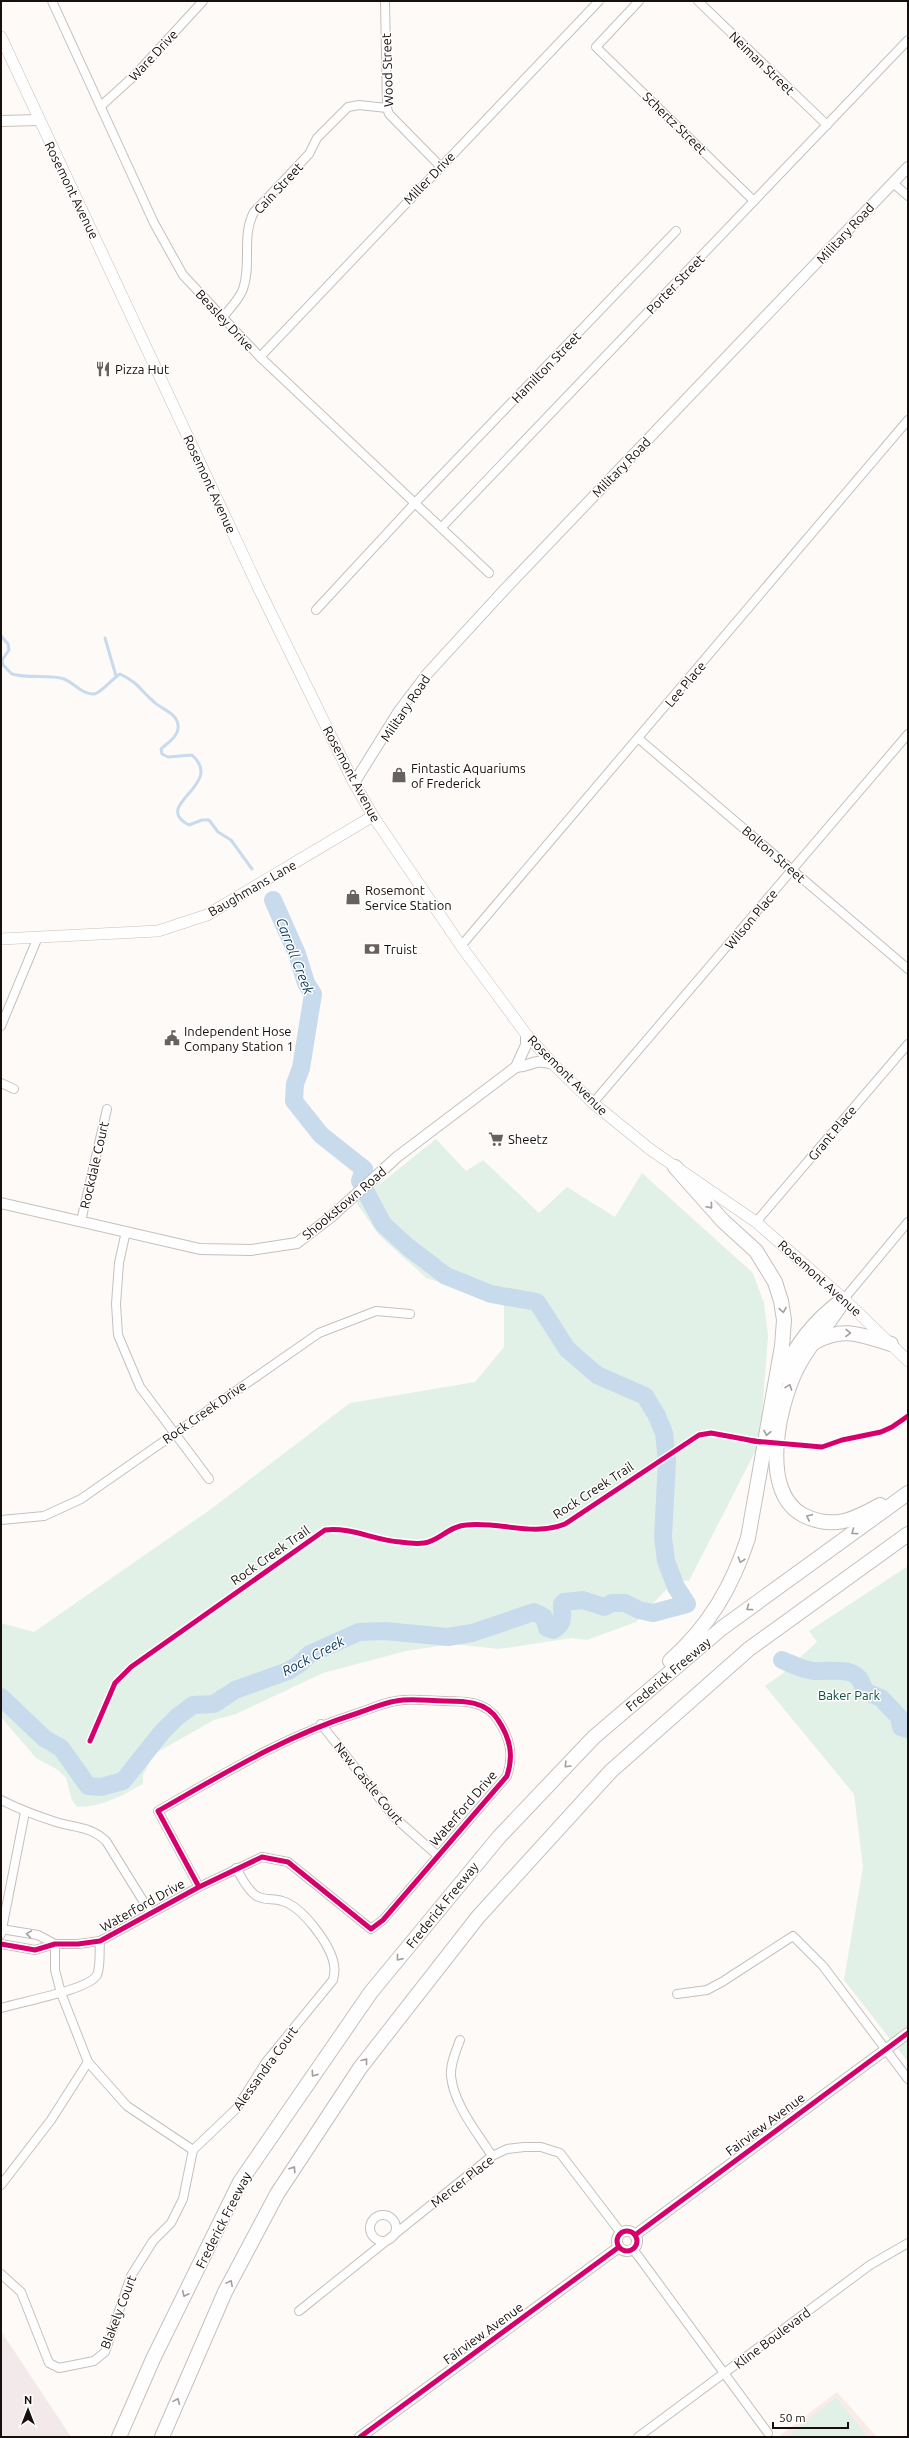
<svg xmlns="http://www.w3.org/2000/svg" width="909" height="2438" viewBox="0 0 909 2438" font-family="Ubuntu,sans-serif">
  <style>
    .commercial { fill: #f3e9ea }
    .built { fill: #f9ece7 }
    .green { fill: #e2f1e8 }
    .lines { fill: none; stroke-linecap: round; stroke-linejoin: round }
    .stream { stroke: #c8dbed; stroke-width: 3 }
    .river { stroke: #c8dbed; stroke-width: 18 }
    .minor-casing { stroke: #c5c0bd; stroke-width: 10 }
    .tertiary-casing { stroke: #c5c0bd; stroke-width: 12 }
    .secondary-casing { stroke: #c5c0bd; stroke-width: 12 }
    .motorway-casing { stroke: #c5c0bd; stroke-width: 16 }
    .minor { stroke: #fffefe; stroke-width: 8 }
    .tertiary { stroke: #fffefe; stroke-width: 10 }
    .secondary { stroke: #fffefe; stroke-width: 11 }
    .motorway { stroke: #fffefe; stroke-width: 14 }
    .cycleway-casing { stroke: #fff; stroke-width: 8 }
    .cycleway { stroke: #d6006c; stroke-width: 5 }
    .oneway { stroke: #a29e9d }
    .labels { text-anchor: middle; stroke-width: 3; stroke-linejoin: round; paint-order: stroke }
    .street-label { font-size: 13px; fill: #170f0c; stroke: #fff }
    .poi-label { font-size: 13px; fill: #170f0c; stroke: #fff; text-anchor: start }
    .park-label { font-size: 13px; fill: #0c523a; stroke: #fff }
    .water-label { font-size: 14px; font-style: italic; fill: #103d60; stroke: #fff }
  </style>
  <rect width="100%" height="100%" fill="#fdfaf8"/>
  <path class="commercial" d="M1,2331L71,2437H1Z"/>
  <path class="built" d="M837,2392L877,2437H778Z"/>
  <g class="green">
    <path d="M429,1133L375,1188L436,1139L466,1171L483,1160L539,1213L567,1187L615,1217L642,1173L753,1273L764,1303L768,1336L760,1442L689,1581L675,1580L636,1622L587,1640L572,1638L499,1649L452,1644L406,1651L323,1673L236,1714L214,1720L154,1754L143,1775V1784C121,1796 103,1807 77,1807L72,1800L66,1778L58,1770L36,1758L1,1717V1623L34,1632L211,1509L350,1403L475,1382L504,1347V1303L426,1278L379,1235L357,1204V1194Z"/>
    <path d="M908,1566V2062L844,1980L863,1867L854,1794L765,1686L782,1674L817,1642L809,1631Z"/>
    <path d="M836,2397L868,2437H787Z"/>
  </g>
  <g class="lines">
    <g class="stream">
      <path d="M1,636L8,644L9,650L2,660L3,665L12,674C28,679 51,674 64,679C74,683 83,695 94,694C100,694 112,679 120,674C139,683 140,690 154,702C161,709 177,713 178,725C180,736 167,743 161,749L162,754L168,757L192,755C226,785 150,805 189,825L202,820H209L218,832L231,840L252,869"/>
      <path d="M105,638L116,676"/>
    </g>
    <g class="river">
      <path d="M782,1660C792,1664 802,1670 814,1671C834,1672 860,1664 864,1691L881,1698L899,1717L901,1727L908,1729"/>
      <path d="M1,1697L44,1738L61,1748L88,1786L101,1787L123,1781L162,1732L177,1717L193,1705L214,1704L235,1690L288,1671L298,1665L310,1654L359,1632L385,1631L448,1637L472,1633L534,1612L544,1617L547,1628L553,1630C565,1624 562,1615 562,1604L564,1602L583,1600L604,1607L612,1603H625L639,1610L653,1613L687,1604L676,1587L666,1561L663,1537L667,1461L664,1433L657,1416L645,1396L597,1375L567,1349L537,1302L491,1294L446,1276L408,1247L383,1224L360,1181L364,1169L321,1135L294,1101L295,1084L301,1068L313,994L306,983L297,954L273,900"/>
    </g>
    <g class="minor-casing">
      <g id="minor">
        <path d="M52,1L154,223L183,275L260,357L489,573"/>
        <path d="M385,1L387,108L389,114L441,167"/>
        <path d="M639,1L596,47L754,201"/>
        <path d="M698,1L827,125"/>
        <path d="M101,106L135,75L203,1"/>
        <path d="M893,183L908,196"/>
        <path d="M223,317C230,308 239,300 243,289C252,264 241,236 254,212L309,154L317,138L348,107L359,105L387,108"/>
        <path d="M260,357L599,1"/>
        <path d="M441,528L908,40"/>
        <path d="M316,610L415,503L676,231"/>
        <path d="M639,739L908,969"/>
        <path d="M461,946L908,420"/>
        <path d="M1,1026L38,937"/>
        <path d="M1,1083L14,1089"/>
        <path d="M593,1103L908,734"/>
        <path d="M81,1221L107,1109"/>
        <path d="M756,1222L908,1044"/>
        <path d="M126,1231L119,1263L116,1304L118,1335L140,1387L209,1479"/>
        <path d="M844,1299L908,1222"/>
        <path d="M1,1520L44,1516L81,1499L319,1333L376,1311L410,1314"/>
        <path d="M321,1724L394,1817L437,1855"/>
        <path d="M1,1800C19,1809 37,1816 56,1822C75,1828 90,1826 106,1841L150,1912"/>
        <path d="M1,1929L38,1935L55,1944"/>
        <path d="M1,1934L25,1812"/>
        <path d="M1,1944L35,1950L55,1944H78L100,1941L199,1887L158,1811C223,1774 287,1735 358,1713C370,1709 383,1703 396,1701C411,1698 429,1701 444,1701C465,1701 486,1701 498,1720C510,1738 514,1755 507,1776L383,1920L371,1929L288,1862L262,1857L199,1887"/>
        <path d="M55,1944V1970L61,1993L88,2062L127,2106L193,2150L237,2108L266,2062L333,1980C334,1976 335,1970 334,1965C331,1945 302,1906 282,1901C273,1898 263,1901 255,1895C246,1888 242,1878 236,1868"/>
        <path d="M677,1994L707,1990L722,1982L793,1936L823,1966L908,2079"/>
        <path d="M1,2008C19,2002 89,1990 97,1975C101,1966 99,1950 100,1941"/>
        <path d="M460,2040C456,2051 450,2064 451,2076C454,2105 477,2132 492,2156"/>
        <path d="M1,2185L51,2120L88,2062"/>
        <circle cx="383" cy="2228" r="13"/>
        <path d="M633,2249L768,2433"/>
        <path d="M1,2274L21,2292L49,2363L59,2368L94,2361L105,2352L131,2276L153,2241L171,2223L183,2199L193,2150"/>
        <path d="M299,2311L492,2156L507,2149L524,2147H541L560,2153L621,2233"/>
        <path d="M638,2437L870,2265L908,2243"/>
      </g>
    </g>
    <g class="tertiary-casing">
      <g id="tertiary">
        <path d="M1,121L39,120"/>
        <path d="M354,783L399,711L427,674L506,588L908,167"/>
        <path d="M516,1067C533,1066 533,1058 553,1064"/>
        <path d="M1,1203L200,1249L251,1250L297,1243L331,1217L397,1157L516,1067L526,1045V1034"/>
        <circle cx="627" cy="2241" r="10"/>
        <path d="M635,2235L908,2033"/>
        <path d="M360,2437L619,2247"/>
      </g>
    </g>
    <g class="secondary-casing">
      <g id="secondary">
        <path d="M1,37L259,589L354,783L373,816L461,946L526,1034L553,1064L593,1103L651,1150L756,1222L844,1299L908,1361"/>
        <path d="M1,939L158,931L207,915L373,816"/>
      </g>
    </g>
    <g class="motorway-casing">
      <g id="motorway">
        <path d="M844,1299C832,1321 814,1338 801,1361C780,1396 757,1491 803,1515C833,1530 853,1520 880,1505"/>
        <path d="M815,1342C844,1326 861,1335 891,1344"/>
        <path d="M782,1376C795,1345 814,1321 841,1301"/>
        <path d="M670,1661C709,1626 732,1587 748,1538L782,1346L784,1320L781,1301L775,1282L756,1251L723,1221L675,1167"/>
        <path d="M119,2437L153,2359L240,2182L371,1992L499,1837L594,1737L722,1628L908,1493"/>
        <path d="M162,2437L225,2292L277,2194L360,2068L478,1917L611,1771L749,1649L908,1534"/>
      </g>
    </g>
    <use href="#minor" class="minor"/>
    <use href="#tertiary" class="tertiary"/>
    <use href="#secondary" class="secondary"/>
    <use href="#motorway" class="motorway"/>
    <g class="cycleway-casing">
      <g id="cycleway">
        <path d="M753,1441L822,1447L842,1440L881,1432L892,1427L908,1416"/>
        <path d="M90,1741L115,1683L131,1667L325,1530C351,1527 374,1540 400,1542C407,1543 417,1544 424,1543C438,1542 449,1526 466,1525C499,1521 533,1537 565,1524L699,1435L711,1433L760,1442L748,1440"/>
        <path d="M1,1944L35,1950L55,1944H78L100,1941L199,1887L158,1811C223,1774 287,1735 358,1713C370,1709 383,1703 396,1701C411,1698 429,1701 444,1701C465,1701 486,1701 498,1720C510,1738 514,1755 507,1776L383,1920L371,1929L288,1862L262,1857L199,1887"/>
        <circle cx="627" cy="2241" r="10"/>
        <path d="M635,2235L908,2033"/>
        <path d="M360,2437L619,2247"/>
      </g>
    </g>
    <use href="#cycleway" class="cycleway"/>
  </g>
  <defs><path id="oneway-chevron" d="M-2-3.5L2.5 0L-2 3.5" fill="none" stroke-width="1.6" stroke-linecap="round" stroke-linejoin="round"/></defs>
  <g class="oneway">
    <use href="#oneway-chevron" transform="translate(710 1206) rotate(49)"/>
    <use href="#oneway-chevron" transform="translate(783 1310) rotate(81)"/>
    <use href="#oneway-chevron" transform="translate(848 1333) rotate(2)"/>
    <use href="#oneway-chevron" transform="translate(789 1387) rotate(-70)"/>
    <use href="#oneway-chevron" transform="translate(767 1433) rotate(101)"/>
    <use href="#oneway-chevron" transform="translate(809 1517) rotate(-155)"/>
    <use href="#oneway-chevron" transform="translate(854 1532) rotate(144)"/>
    <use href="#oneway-chevron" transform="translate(741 1560) rotate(109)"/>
    <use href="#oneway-chevron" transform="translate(749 1608) rotate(144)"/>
    <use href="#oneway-chevron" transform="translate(567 1765) rotate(134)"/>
    <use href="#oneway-chevron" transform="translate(29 1934) rotate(-171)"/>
    <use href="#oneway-chevron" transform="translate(399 1958) rotate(129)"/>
    <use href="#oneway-chevron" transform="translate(365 2061) rotate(-52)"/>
    <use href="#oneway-chevron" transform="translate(314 2074) rotate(125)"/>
    <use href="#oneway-chevron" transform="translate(293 2169) rotate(-57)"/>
    <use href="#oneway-chevron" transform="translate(230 2283) rotate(-62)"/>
    <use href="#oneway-chevron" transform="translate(185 2294) rotate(116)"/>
    <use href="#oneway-chevron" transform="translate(177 2401) rotate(-66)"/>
  </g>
  <defs>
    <g id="restaurant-bare" transform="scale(1.2)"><path d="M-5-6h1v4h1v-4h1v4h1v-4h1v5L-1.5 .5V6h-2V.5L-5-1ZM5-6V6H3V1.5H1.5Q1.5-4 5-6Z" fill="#68615f" stroke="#fff" stroke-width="2.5" paint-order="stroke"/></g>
    <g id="shop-bare" transform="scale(1.2)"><path d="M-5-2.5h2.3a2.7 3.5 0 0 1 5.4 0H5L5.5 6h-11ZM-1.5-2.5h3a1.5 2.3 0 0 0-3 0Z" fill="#68615f" stroke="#fff" stroke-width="2.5" paint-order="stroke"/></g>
    <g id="bank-bare" transform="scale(1.2)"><path d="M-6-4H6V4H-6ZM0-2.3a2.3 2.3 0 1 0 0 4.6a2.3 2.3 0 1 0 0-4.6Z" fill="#68615f" stroke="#fff" stroke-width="2.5" paint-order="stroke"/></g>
    <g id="civic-bare" transform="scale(1.2)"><path d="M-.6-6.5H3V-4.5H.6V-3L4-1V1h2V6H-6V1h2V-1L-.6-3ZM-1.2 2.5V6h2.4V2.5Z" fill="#68615f" stroke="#fff" stroke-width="2.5" paint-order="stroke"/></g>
    <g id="supermarket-bare" transform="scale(1.2)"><path d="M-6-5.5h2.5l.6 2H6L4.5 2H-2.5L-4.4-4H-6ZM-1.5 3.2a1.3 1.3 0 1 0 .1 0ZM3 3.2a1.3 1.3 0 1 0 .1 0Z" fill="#68615f" stroke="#fff" stroke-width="2.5" paint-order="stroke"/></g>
  </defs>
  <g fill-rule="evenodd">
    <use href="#restaurant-bare" x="103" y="369"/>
    <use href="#shop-bare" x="399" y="775"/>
    <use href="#shop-bare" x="353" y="897"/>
    <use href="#bank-bare" x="372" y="949"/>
    <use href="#civic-bare" x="172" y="1038"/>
    <use href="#supermarket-bare" x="496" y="1139"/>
  </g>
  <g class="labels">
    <g class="street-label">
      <text transform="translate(153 55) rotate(-47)" y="5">Ware Drive</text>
      <text transform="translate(762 63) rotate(44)" y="5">Neiman Street</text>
      <text transform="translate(387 70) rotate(-92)" y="5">Wood Street</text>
      <text transform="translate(675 123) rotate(44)" y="5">Schertz Street</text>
      <text transform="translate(429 178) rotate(-46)" y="5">Miller Drive</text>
      <text transform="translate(278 188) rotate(-47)" y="5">Cain Street</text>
      <text transform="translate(72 190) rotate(64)" y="5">Rosemont Avenue</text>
      <text transform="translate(845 233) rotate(-47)" y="5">Military Road</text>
      <text transform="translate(675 284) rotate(-46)" y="5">Porter Street</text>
      <text transform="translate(225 320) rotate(47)" y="5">Beasley Drive</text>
      <text transform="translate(546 367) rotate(-46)" y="5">Hamilton Street</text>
      <text transform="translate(621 467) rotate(-46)" y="5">Military Road</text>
      <text transform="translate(210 484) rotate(65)" y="5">Rosemont Avenue</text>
      <text transform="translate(685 684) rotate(-50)" y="5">Lee Place</text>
      <text transform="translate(405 708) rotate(-56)" y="5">Military Road</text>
      <text transform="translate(352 774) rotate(62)" y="5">Rosemont Avenue</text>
      <text transform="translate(774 854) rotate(41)" y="5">Bolton Street</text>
      <text transform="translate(252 888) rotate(-30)" y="5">Baughmans Lane</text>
      <text transform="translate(751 919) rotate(-50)" y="5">Wilson Place</text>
      <text transform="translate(568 1075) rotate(45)" y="5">Rosemont Avenue</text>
      <text transform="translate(832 1133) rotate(-50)" y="5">Grant Place</text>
      <text transform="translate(94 1165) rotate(-77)" y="5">Rockdale Court</text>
      <text transform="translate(344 1203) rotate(-40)" y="5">Shookstown Road</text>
      <text transform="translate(820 1278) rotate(42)" y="5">Rosemont Avenue</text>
      <text transform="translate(204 1412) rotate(-35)" y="5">Rock Creek Drive</text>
      <text transform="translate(593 1490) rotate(-33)" y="5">Rock Creek Trail</text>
      <text transform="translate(270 1555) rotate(-35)" y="5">Rock Creek Trail</text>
      <text transform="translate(668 1674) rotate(-40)" y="5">Frederick Freeway</text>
      <text transform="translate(369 1783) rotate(51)" y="5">New Castle Court</text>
      <text transform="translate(463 1808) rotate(-49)" y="5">Waterford Drive</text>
      <text transform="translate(142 1905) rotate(-29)" y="5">Waterford Drive</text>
      <text transform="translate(442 1905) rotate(-51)" y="5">Frederick Freeway</text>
      <text transform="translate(265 2068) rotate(-54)" y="5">Alessandra Court</text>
      <text transform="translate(765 2124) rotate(-37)" y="5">Fairview Avenue</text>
      <text transform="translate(462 2181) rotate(-38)" y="5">Mercer Place</text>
      <text transform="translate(223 2220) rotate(-63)" y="5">Frederick Freeway</text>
      <text transform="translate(118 2312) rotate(-69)" y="5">Blakely Court</text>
      <text transform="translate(483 2333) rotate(-36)" y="5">Fairview Avenue</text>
      <text transform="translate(772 2338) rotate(-37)" y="5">Kline Boulevard</text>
    </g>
    <g class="poi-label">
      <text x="115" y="374">Pizza Hut</text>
      <text x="411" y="773">Fintastic Aquariums<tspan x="411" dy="15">of Frederick</tspan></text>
      <text x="365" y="895">Rosemont<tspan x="365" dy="15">Service Station</tspan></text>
      <text x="384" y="954">Truist</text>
      <text x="184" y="1036">Independent Hose<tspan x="184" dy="15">Company Station 1</tspan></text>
      <text x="508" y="1144">Sheetz</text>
    </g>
    <g class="park-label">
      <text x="849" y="1700">Baker Park</text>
    </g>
    <g class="water-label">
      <text transform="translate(295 956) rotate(69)" y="5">Carroll Creek</text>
      <text transform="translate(313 1656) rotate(-28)" y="5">Rock Creek</text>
    </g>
  </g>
  <rect width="909" height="2438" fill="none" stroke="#170f0c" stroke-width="4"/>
  <g transform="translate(28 2410)" stroke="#ffffff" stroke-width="3" paint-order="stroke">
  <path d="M0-3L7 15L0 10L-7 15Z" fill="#170f0c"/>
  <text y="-6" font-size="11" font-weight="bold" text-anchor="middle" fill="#170f0c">N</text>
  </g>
  <path d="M773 2422v6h75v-6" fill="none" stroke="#170f0c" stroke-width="2"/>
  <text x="779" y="2422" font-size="12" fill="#170f0c" stroke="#ffffff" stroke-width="3" paint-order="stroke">50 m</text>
</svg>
